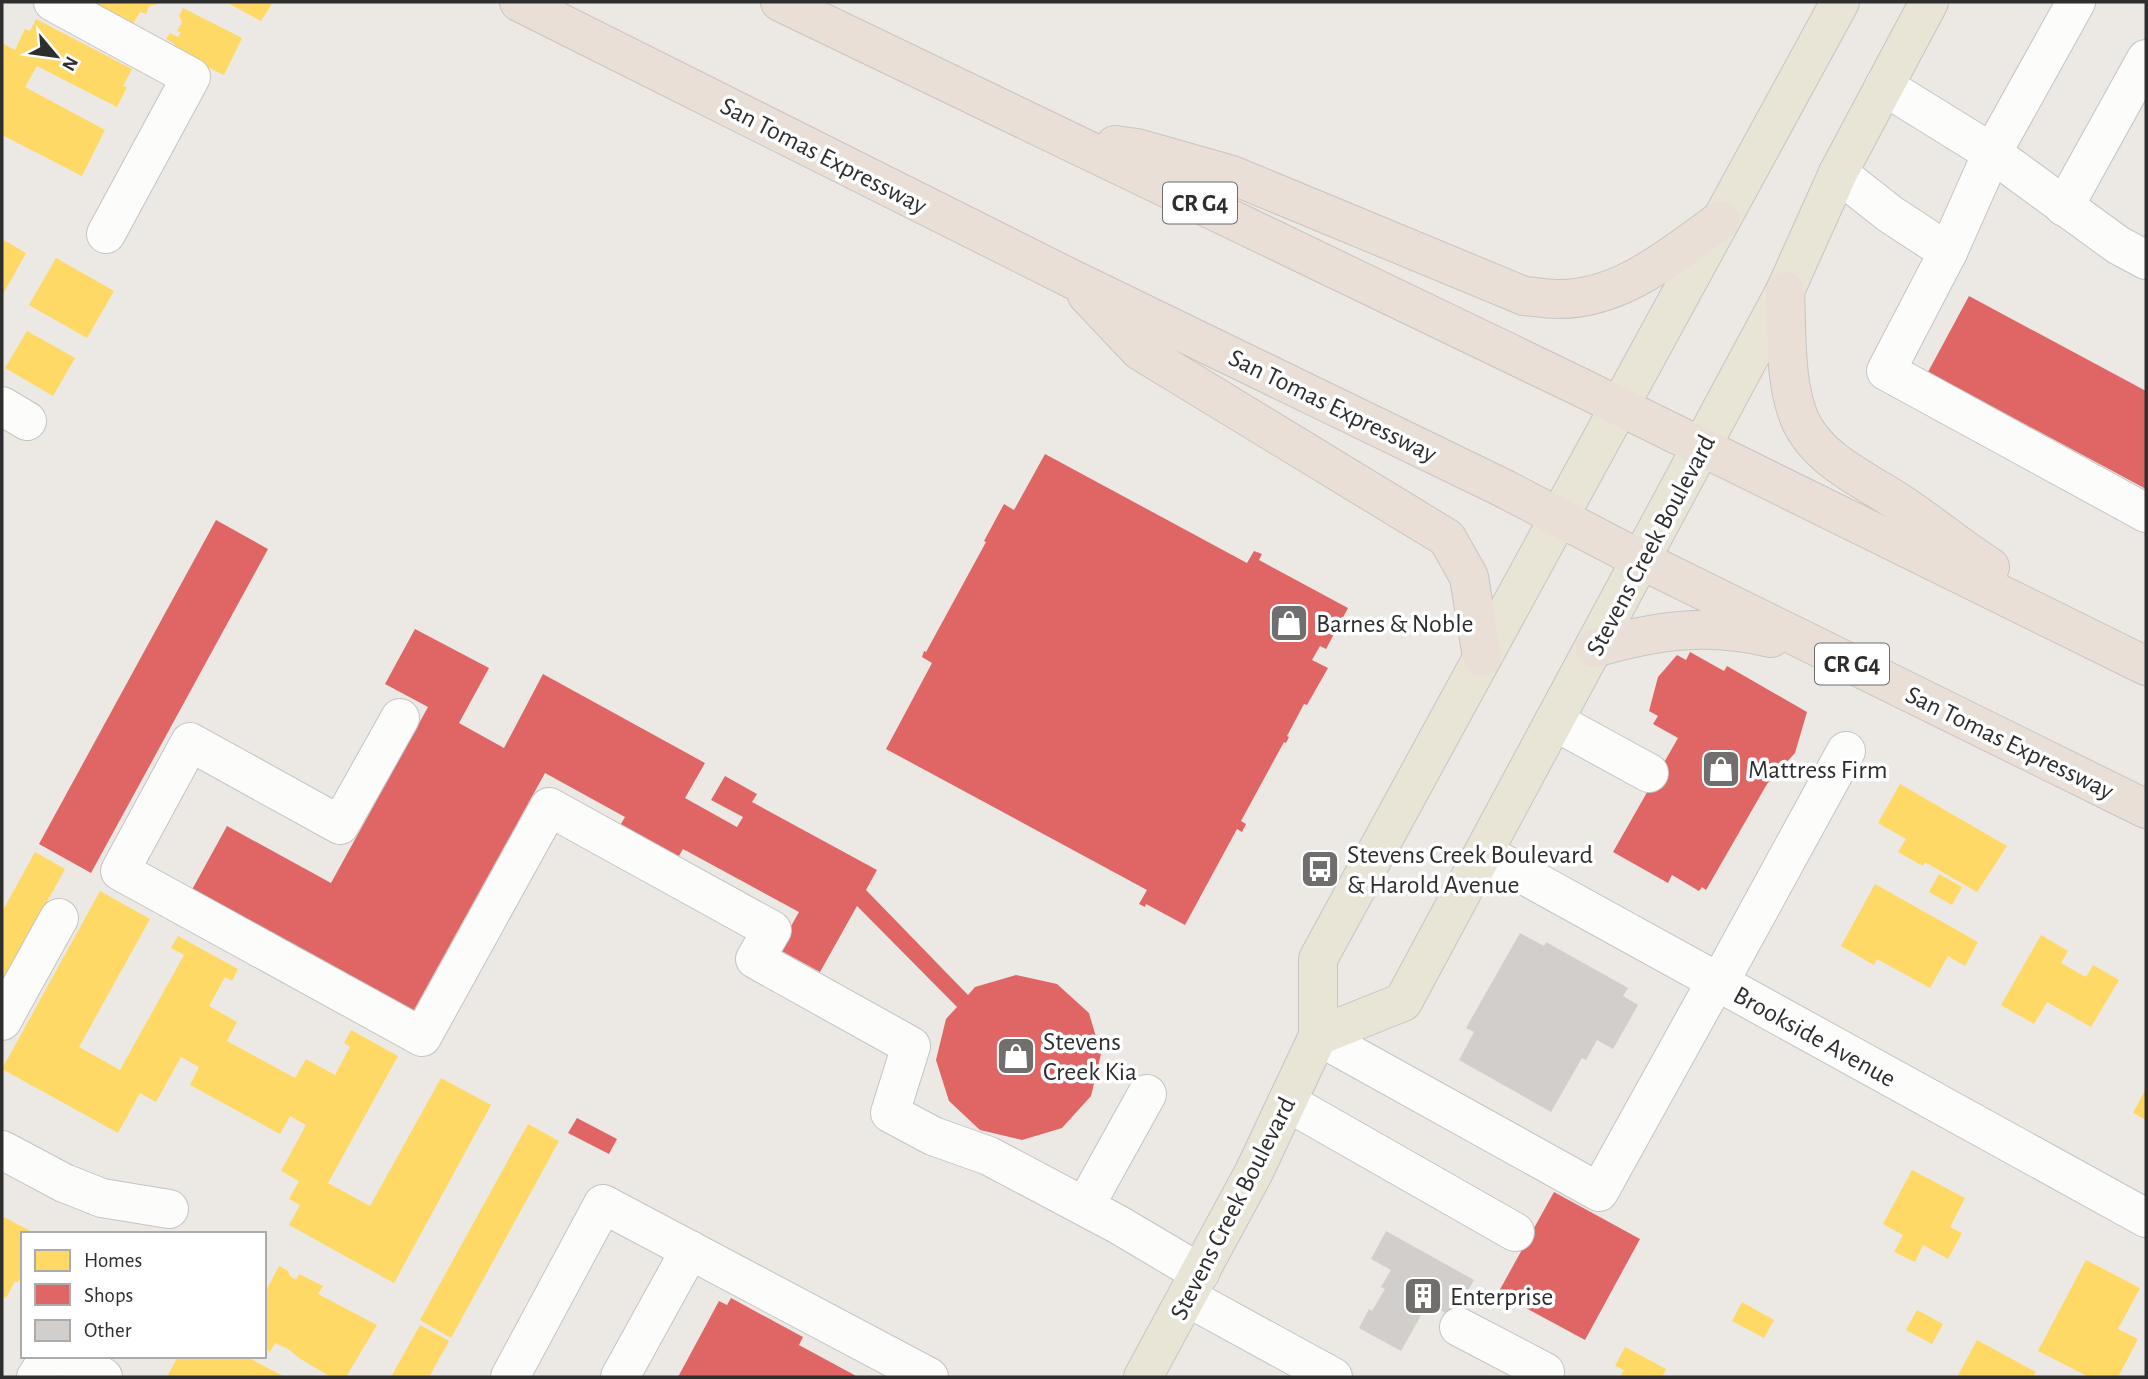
<svg xmlns="http://www.w3.org/2000/svg" width="2148" height="1379" viewBox="0 0 2148 1379" font-family="'Alegreya Sans',sans-serif">
  <style>
    .homes { fill: #ffd966 }
    .shops { fill: #e06666 }
    .building { fill: #d1cecb }
    .lines { fill: none; stroke-linecap: round; stroke-linejoin: round }
    .minor-casing { stroke: #c5c4c5; stroke-width: 40 }
    .major-casing { stroke: #c6c5c4; stroke-width: 40 }
    .highway-casing { stroke: #c6c5c4; stroke-width: 40 }
    .minor { stroke: #fcfcfb; stroke-width: 38 }
    .major { stroke: #e8e4d6; stroke-width: 38 }
    .highway { stroke: #eadfd6; stroke-width: 38 }
    .labels { text-anchor: middle; stroke-width: 7; stroke-linejoin: round; paint-order: stroke }
    .shield { fill: #fff; stroke: #6d6d6d; stroke-width: 2 }
    .shield-label { font-size: 24px; font-weight: bold; fill: #2e2e2e }
    .street-label { font-size: 26px; fill: #2e2e2e; stroke: #fff }
    .poi-label { font-size: 26px; fill: #2e2e2e; stroke: #fff; text-anchor: start }
  </style>
  <rect width="100%" height="100%" fill="#ece8e4"/>
  <g class="homes">
    <path d="M84,2H161V3L149,6L146,14L140,12L131,27Z"/>
    <path d="M226,2H273L261,21Z"/>
    <path d="M183,8L242,38L224,75L172,50L175,44L166,39L170,33L178,37L181,32L177,31L182,22L179,16Z"/>
    <path d="M36,19L132,69L123,86L127,87L117,107L37,66L25,87L105,130L82,176L2,135V43L15,50L25,29L30,31Z"/>
    <path d="M2,239L26,253L2,296Z"/>
    <path d="M56,258L114,291L87,338L29,305Z"/>
    <path d="M27,331L75,358L53,396L5,368Z"/>
    <path d="M1900,784L2007,846L1977,892L1925,862L1923,866L1898,852L1906,839L1878,823Z"/>
    <path d="M35,852L65,869L2,984V912Z"/>
    <path d="M1939,874L1962,887L1952,905L1929,892Z"/>
    <path d="M1875,884L1978,942L1965,966L1948,956L1930,988L1877,959L1874,965L1841,946Z"/>
    <path d="M100,891L150,919L79,1047L120,1070L184,955L171,948L178,936L238,969L232,981L225,977L209,1006L237,1022L227,1041L295,1078L306,1059L335,1075L350,1047L344,1043L351,1030L398,1056L328,1183L370,1206L441,1078L491,1105L394,1283L289,1225L300,1205L289,1199L299,1181L281,1171L306,1125L290,1116L280,1134L190,1085L199,1067L181,1057L156,1102L140,1093L118,1133L2,1069Z"/>
    <path d="M2041,935L2068,951L2061,963L2086,977L2093,965L2119,980L2091,1027L2047,1002L2034,1024L2001,1005Z"/>
    <path d="M2146,1088V1120L2133,1113Z"/>
    <path d="M528,1124L559,1141L451,1338L420,1320Z"/>
    <path d="M1912,1170L1965,1198L1950,1227L1962,1233L1948,1259L1923,1245L1915,1262L1894,1252L1903,1235L1883,1224Z"/>
    <path d="M2,1216L36,1234H23V1273L18,1282L15,1281L6,1298L2,1296Z"/>
    <path d="M2086,1260L2140,1288L2118,1329L2138,1339L2118,1377H2089L2038,1351Z"/>
    <path d="M279,1266L288,1271L290,1276L296,1280L299,1274L323,1286L318,1294L377,1325L346,1377H331L299,1358L288,1349L275,1343L270,1352L264,1348V1287L267,1289Z"/>
    <path d="M1742,1302L1774,1320L1764,1338L1732,1321Z"/>
    <path d="M1917,1310L1943,1324L1932,1344L1906,1330Z"/>
    <path d="M420,1325L449,1341L429,1377H391Z"/>
    <path d="M1977,1340L2036,1372L2033,1377H1957Z"/>
    <path d="M1625,1347L1666,1369L1662,1377H1620L1624,1370L1615,1366Z"/>
    <path d="M178,1356H245L285,1377H167Z"/>
  </g>
  <g class="shops">
    <path d="M1969,296L2146,391V489L1928,372Z"/>
    <path d="M1045,454L1247,563L1254,551L1262,554L1259,560L1348,608L1326,649L1320,646L1312,660L1328,668L1307,705L1304,704L1287,736L1289,737L1286,743L1284,742L1241,821L1246,824L1242,832L1237,829L1185,925L1146,904L1145,907L1139,904L1147,890L886,749L932,663L922,657L924,651L926,652L986,542L984,541L1004,504L1014,510Z"/>
    <path d="M216,520L268,549L91,873L39,844Z"/>
    <path d="M415,629L489,668L459,723L504,748L543,674L705,763L685,798L737,827L743,817L711,800L725,776L757,794L752,802L877,870L866,890L968,995L975,987L1016,975L1057,984L1089,1013L1101,1054L1091,1096L1062,1128L1022,1140L980,1130L949,1101L936,1060L946,1019L957,1007L857,906L820,972L778,949L799,912L683,849L672,868L614,836L625,817L545,773L409,1019L188,897L227,826L331,883L428,707L385,684Z"/>
    <path d="M1690,652L1724,671L1727,666L1807,712L1795,753L1767,784L1706,890L1702,887L1699,891L1672,875L1668,883L1613,852L1678,738L1653,724L1658,716L1649,711L1658,677L1677,655L1686,660Z"/>
    <path d="M577,1118L617,1139L609,1154L568,1133Z"/>
    <path d="M1554,1192L1640,1239L1585,1340L1498,1293Z"/>
    <path d="M731,1298L803,1337L799,1345L858,1377H678L719,1301L727,1305Z"/>
  </g>
  <g class="building">
    <path d="M1520,933L1544,946L1546,942L1628,988L1623,996L1638,1005L1613,1049L1597,1040L1586,1060L1582,1058L1551,1112L1459,1060L1474,1032L1466,1028Z"/>
    <path d="M1386,1231L1474,1280L1456,1313L1449,1315L1428,1303L1401,1351L1359,1328L1369,1309L1372,1311L1385,1289L1381,1287L1391,1270L1371,1259Z"/>
  </g>
  <g class="lines">
    <g class="minor-casing">
      <g id="minor">
        <path d="M53,2L191,77L106,234"/>
        <path d="M2076,2L1992,153L1948,252L1886,371L2146,513"/>
        <path d="M1884,86L1992,153L2118,245L2146,260"/>
        <path d="M1838,173L1890,214L1948,252"/>
        <path d="M2064,207L2146,59"/>
        <path d="M2,406L27,421"/>
        <path d="M400,718L340,825L190,742L120,871L422,1037L549,807L772,930L755,959L911,1046L890,1113L933,1136L989,1156L1119,1225L1200,1273"/>
        <path d="M1554,721L1649,773"/>
        <path d="M1484,853L2146,1218"/>
        <path d="M1719,983L1846,751"/>
        <path d="M2,1021L59,918"/>
        <path d="M1318,1036L1599,1192L1716,981"/>
        <path d="M1287,1102L1515,1232"/>
        <path d="M2,1150L64,1183L102,1198L169,1209"/>
        <path d="M1085,1206L1147,1094"/>
        <path d="M1187,1297L1333,1377"/>
        <path d="M1459,1327L1545,1372L1542,1377"/>
        <path d="M64,1356L103,1377"/>
        <path d="M36,1377L50,1356"/>
        <path d="M510,1377L603,1204L929,1377"/>
        <path d="M620,1377L690,1250"/>
      </g>
    </g>
    <g class="major-casing">
      <g id="major">
        <path d="M1318,1036L1403,1002L1785,291L1838,173L1929,2"/>
        <path d="M1143,1377L1254,1172L1318,1036V959L1840,2"/>
      </g>
    </g>
    <g class="highway-casing">
      <g id="highway">
        <path d="M519,2L1074,280L1503,488L1641,560L2146,809"/>
        <path d="M780,2L1576,385L2146,666"/>
        <path d="M1115,145L1137,148L1232,175L1524,296C1535,297 1546,299 1557,299C1621,300 1672,255 1721,220"/>
        <path d="M1785,291C1787,331 1784,386 1801,422C1820,462 1869,482 1903,505C1933,525 1960,548 1990,567"/>
        <path d="M1087,295L1140,351L1447,538L1469,577L1482,657"/>
        <path d="M1595,648C1657,630 1708,623 1771,638"/>
      </g>
    </g>
    <use href="#minor" class="minor"/>
    <use href="#major" class="major"/>
    <use href="#highway" class="highway"/>
  </g>
  <defs>
    <g id="shop-square" transform="scale(2.0125)"><rect x="-9" y="-9" width="18" height="18" rx="4" fill="#706f6e" stroke="#fff"/><path d="M-5-2.5h2.3a2.7 3.5 0 0 1 5.4 0H5L5.5 6h-11ZM-1.5-2.5h3a1.5 2.3 0 0 0-3 0Z" fill="#fff"/></g>
    <g id="bus-square" transform="scale(2.0125)"><rect x="-9" y="-9" width="18" height="18" rx="4" fill="#706f6e" stroke="#fff"/><path d="M-5-6H5V4H4V6H2V4H-2V6H-4V4H-5ZM-3.5-4V0h7V-4ZM-3.5 1.2v1.5H-2V1.2ZM2 1.2v1.5H3.5V1.2Z" fill="#fff"/></g>
    <g id="building-square" transform="scale(2.0125)"><rect x="-9" y="-9" width="18" height="18" rx="4" fill="#706f6e" stroke="#fff"/><path d="M-4-6H4V6H1V3H-1V6H-4ZM-2.5-4.3h1.7v1.8h-1.7ZM.8-4.3h1.7v1.8H.8ZM-2.5-1h1.7V.8h-1.7ZM.8-1h1.7V.8H.8Z" fill="#fff"/></g>
  </defs>
  <g fill-rule="evenodd">
    <use href="#shop-square" x="1289" y="623"/>
    <use href="#shop-square" x="1721" y="769"/>
    <use href="#bus-square" x="1320" y="869"/>
    <use href="#shop-square" x="1016" y="1056"/>
    <use href="#building-square" x="1423" y="1296"/>
  </g>
  <g class="labels">
    <g class="shield">
      <rect x="1163" y="182.5" width="74" height="41" rx="5"/>
      <rect x="1815" y="643.5" width="74" height="41" rx="5"/>
    </g>
    <g class="shield-label">
      <text x="1200" y="211">CR G4</text>
      <text x="1852" y="672">CR G4</text>
    </g>
    <g class="street-label">
      <text transform="translate(824 155) rotate(27)" y="9">San Tomas Expressway</text>
      <text transform="translate(1333 405) rotate(26)" y="9">San Tomas Expressway</text>
      <text transform="translate(1650 545) rotate(-62)" y="9">Stevens Creek Boulevard</text>
      <text transform="translate(2010 742) rotate(26)" y="9">San Tomas Expressway</text>
      <text transform="translate(1815 1036) rotate(29)" y="9">Brookside Avenue</text>
      <text transform="translate(1232 1208) rotate(-63)" y="9">Stevens Creek Boulevard</text>
    </g>
    <g class="poi-label">
      <text x="1316" y="632">Barnes &amp; Noble</text>
      <text x="1748" y="778">Mattress Firm</text>
      <text x="1347" y="863">Stevens Creek Boulevard<tspan x="1347" dy="30">&amp; Harold Avenue</tspan></text>
      <text x="1043" y="1050">Stevens<tspan x="1043" dy="30">Creek Kia</tspan></text>
      <text x="1450" y="1305">Enterprise</text>
    </g>
  </g>
  <rect width="2148" height="1379" fill="none" stroke="#2e2e2e" stroke-width="7"/>
  <rect x="21" y="1232" width="245" height="126" fill="#ffffff" stroke="#ababab" stroke-width="2"/>
  <rect x="35" y="1250" width="35" height="21" fill="#ffd966" stroke="#ababab" stroke-width="2"/>
  <text x="84" y="1267" font-size="21" fill="#2e2e2e">Homes</text>
  <rect x="35" y="1284" width="35" height="21" fill="#e06666" stroke="#ababab" stroke-width="2"/>
  <text x="84" y="1302" font-size="21" fill="#2e2e2e">Shops</text>
  <rect x="35" y="1320" width="35" height="21" fill="#d1cecb" stroke="#ababab" stroke-width="2"/>
  <text x="84" y="1337" font-size="21" fill="#2e2e2e">Other</text>
  <g transform="translate(56 56) rotate(119)" stroke="#ffffff" stroke-width="5" paint-order="stroke">
  <path d="M0-5L12 26L0 18L-12 26Z" fill="#2e2e2e"/>
  <text y="-10" font-size="19" font-weight="bold" text-anchor="middle" fill="#2e2e2e">N</text>
  </g>
</svg>
